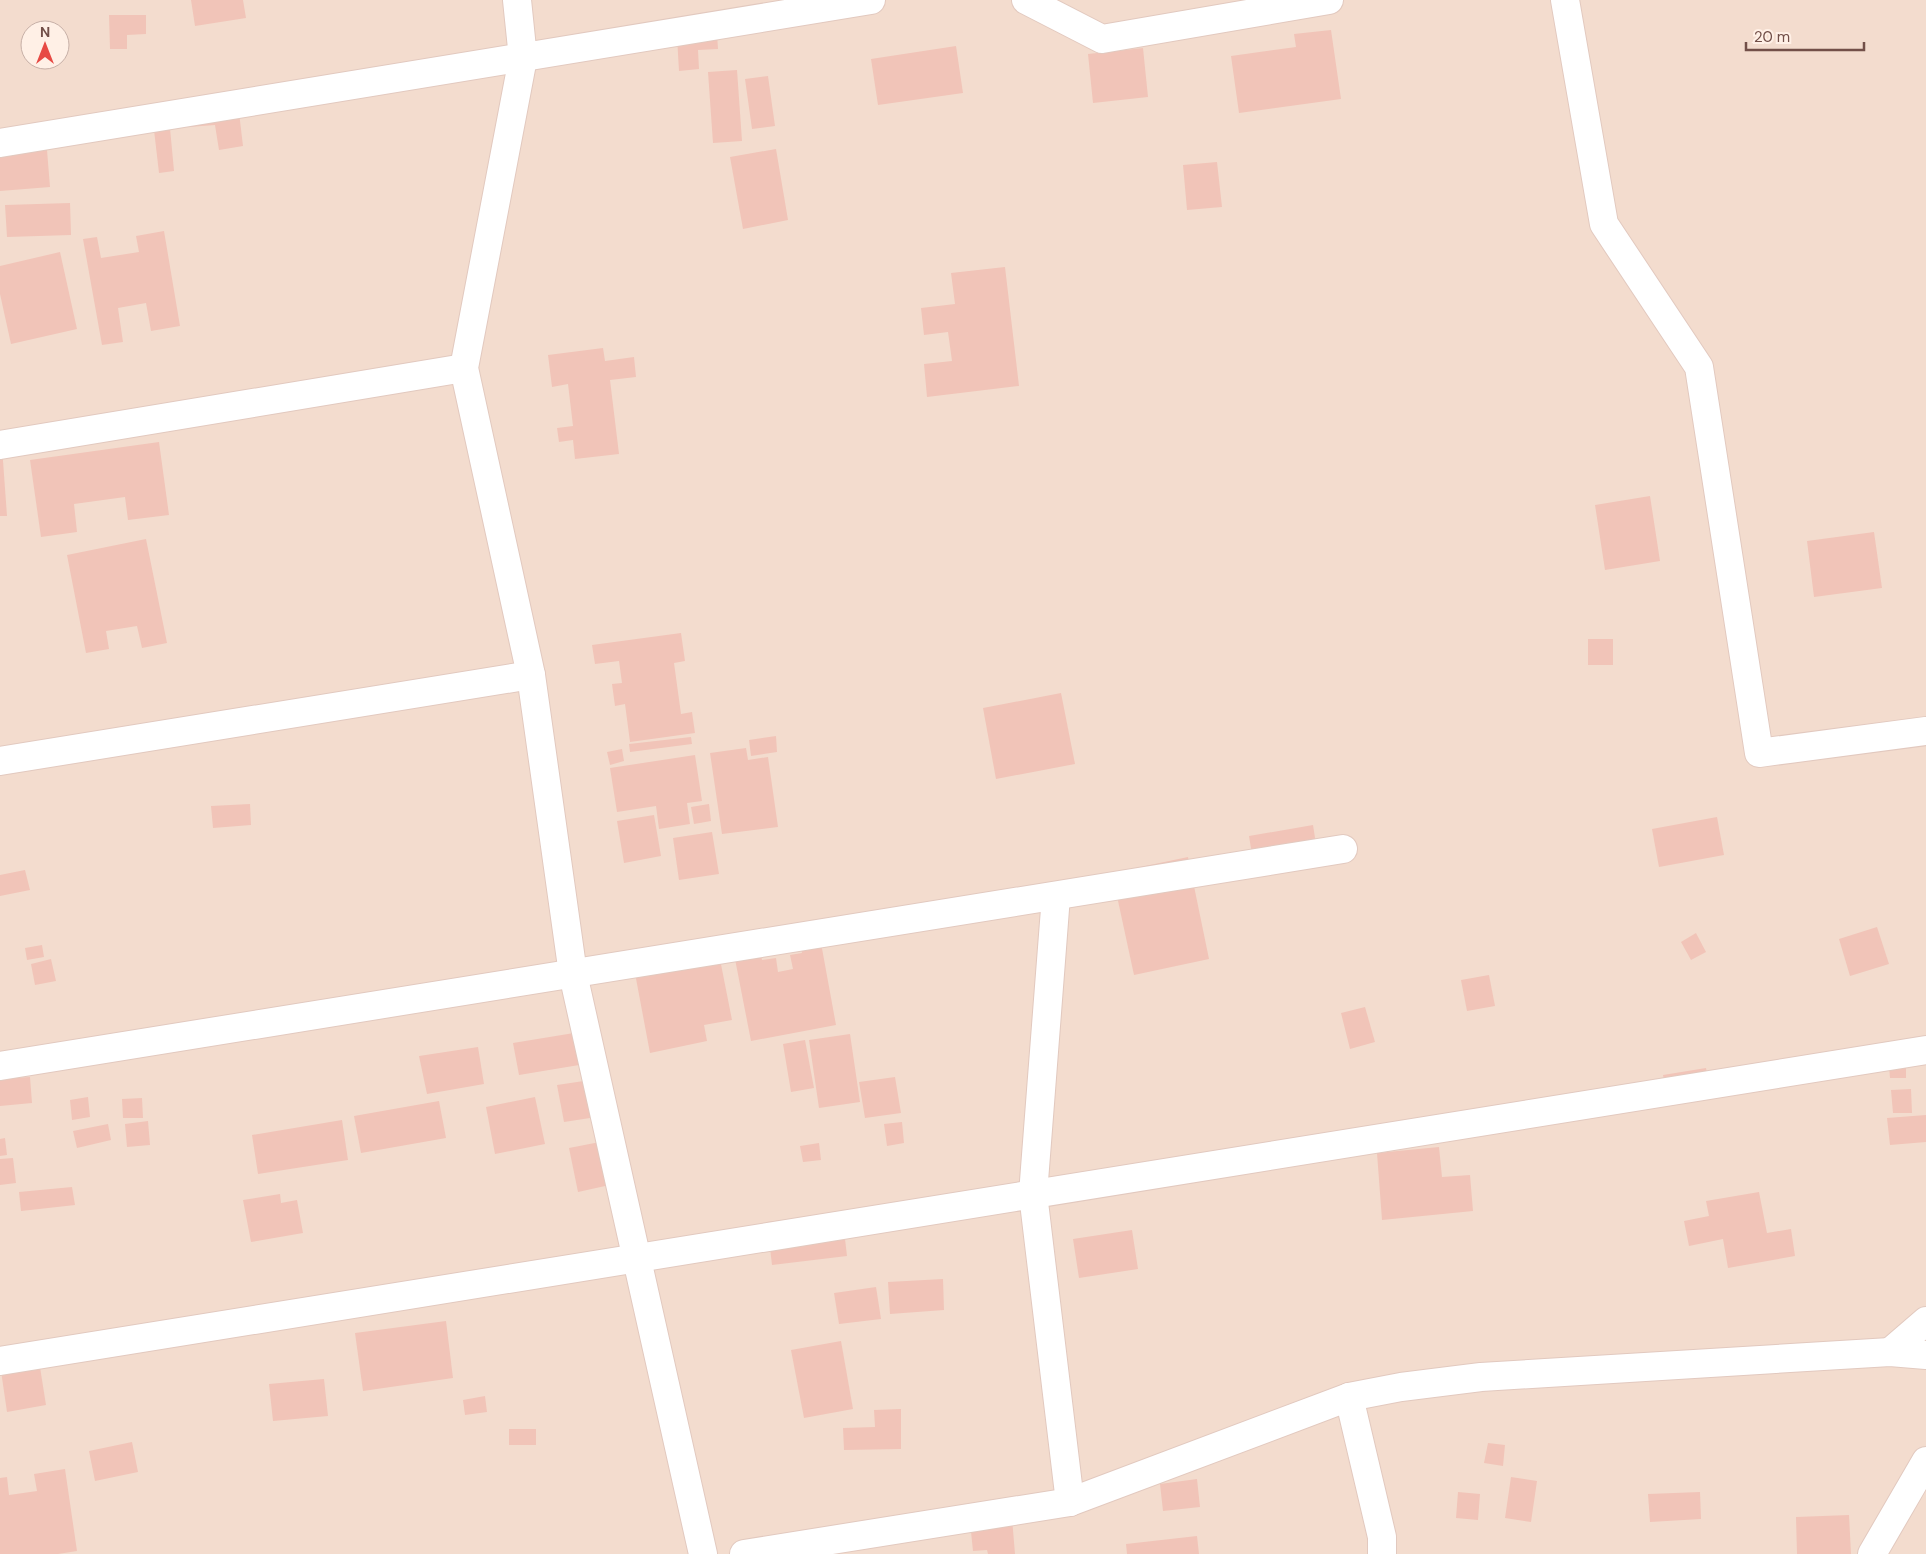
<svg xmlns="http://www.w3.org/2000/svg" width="1926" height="1554" viewBox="0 0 1926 1554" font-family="'DM Sans',sans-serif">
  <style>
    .residential { fill: #f3dcce; fill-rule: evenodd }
    .building { fill: #f1c4b8 }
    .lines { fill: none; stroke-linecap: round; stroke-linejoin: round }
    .minor-casing { stroke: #e2c9bf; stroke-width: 30 }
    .minor { stroke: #fff; stroke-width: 28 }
  </style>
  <rect width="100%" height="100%" fill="#fcece0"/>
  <path class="residential" d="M0,0H1926V1554H0ZM30,30H60V60H30Z"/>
  <g class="building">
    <path d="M191,0H243L246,18L195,26Z"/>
    <path d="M109,15H146V34L127,35V49H110Z"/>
    <path d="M1331,30L1341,99L1239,113L1231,56L1296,47L1294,34Z"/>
    <path d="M717,34L718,49L698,50L699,69L679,71L677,37Z"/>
    <path d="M956,46L963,93L878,105L871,59Z"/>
    <path d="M1143,48L1148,97L1093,103L1088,54Z"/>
    <path d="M737,70L742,141L713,143L708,72Z"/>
    <path d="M768,76L775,126L752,129L745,79Z"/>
    <path d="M238,104L243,146L219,150L215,125L188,127L186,110Z"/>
    <path d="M170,128L174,171L159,173L154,130Z"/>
    <path d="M776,149L788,220L743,229L730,157Z"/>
    <path d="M47,150L50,187L0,191V154Z"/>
    <path d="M1217,162L1222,207L1187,210L1183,165Z"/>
    <path d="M70,203L71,235L7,237L5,205Z"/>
    <path d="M164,231L180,326L151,331L146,303L118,308L123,342L102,345L83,239L97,237L101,258L139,252L136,236Z"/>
    <path d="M60,252L77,329L11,344L0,294V266Z"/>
    <path d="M1005,267L1019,386L927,397L924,364L952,361L948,332L924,335L921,308L955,304L951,273Z"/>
    <path d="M603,348L605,361L634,357L636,377L610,380L619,454L575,459L573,440L559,442L557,428L573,426L568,384L552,387L548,355Z"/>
    <path d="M159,442L169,515L128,520L125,497L74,504L77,532L41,537L30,460Z"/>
    <path d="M0,447H2L7,516H0Z"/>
    <path d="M1650,496L1660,561L1605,570L1595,505Z"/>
    <path d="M1874,532L1882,588L1814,597L1807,541Z"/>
    <path d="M146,539L167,643L142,648L137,626L106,631L109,649L86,653L67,555Z"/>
    <path d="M681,633L685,661L674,663L681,714L692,712L695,733L630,742L625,704L615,706L612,684L622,683L619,661L595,664L592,645Z"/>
    <rect x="1588" y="639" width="25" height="26"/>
    <path d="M1061,693L1075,764L996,779L983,708Z"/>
    <path d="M776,736L777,752L751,756L749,740Z"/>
    <path d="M691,737L692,744L630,752L629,744Z"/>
    <path d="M746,748L748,760L768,757L778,827L722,834L710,753Z"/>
    <path d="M622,749L624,761L610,765L607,752Z"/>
    <path d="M695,755L702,801L687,803L690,824L659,829L656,806L617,812L610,768Z"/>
    <path d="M250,804L251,825L213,828L211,806Z"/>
    <path d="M709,804L711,821L694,824L691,807Z"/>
    <path d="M654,815L661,856L624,863L617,821Z"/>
    <path d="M1717,817L1724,855L1659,867L1652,829Z"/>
    <path d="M1313,825L1319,863L1255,873L1249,836Z"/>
    <path d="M712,832L719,874L679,880L673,838Z"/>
    <path d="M1188,857L1209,959L1134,975L1112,873Z"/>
    <path d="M25,870L30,890L0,896V875Z"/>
    <path d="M1877,927L1889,964L1850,976L1839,939Z"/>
    <path d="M1696,933L1706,952L1691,960L1681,942Z"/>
    <path d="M821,943L836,1025L751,1041L735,959L761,954L762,960L776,958L778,972L793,969L790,955L802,953L801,947Z"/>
    <path d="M717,944L732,1020L704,1025L707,1041L650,1053L631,952Z"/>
    <path d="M42,945L44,957L27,960L25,948Z"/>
    <path d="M51,959L56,981L35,985L31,964Z"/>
    <path d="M1489,975L1495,1006L1467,1011L1461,980Z"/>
    <path d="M1365,1007L1375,1042L1350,1049L1341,1013Z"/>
    <path d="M580,1032L585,1064L519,1075L513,1043Z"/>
    <path d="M850,1034L860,1102L819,1108L809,1040Z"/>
    <path d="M805,1040L814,1088L791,1092L783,1044Z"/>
    <path d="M478,1047L484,1084L427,1094L419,1056Z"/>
    <path d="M1888,1053H1906V1078H1890Z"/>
    <path d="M1706,1068L1710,1087L1667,1094L1663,1075Z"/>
    <path d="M30,1077L32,1103L0,1106V1079Z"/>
    <path d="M895,1077L901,1113L865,1118L859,1082Z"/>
    <path d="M597,1079L603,1116L564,1122L557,1085Z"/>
    <path d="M1911,1089L1912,1113H1893L1891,1090Z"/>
    <path d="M88,1097L90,1117L72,1120L70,1100Z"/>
    <path d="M535,1097L545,1144L495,1154L486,1107Z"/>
    <path d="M142,1098L143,1118H123L122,1099Z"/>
    <path d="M439,1101L446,1138L361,1153L354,1116Z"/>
    <path d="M1926,1115V1142L1890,1145L1887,1118Z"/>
    <path d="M342,1120L348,1160L258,1174L252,1135Z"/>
    <path d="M148,1121L150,1145L127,1147L125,1124Z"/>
    <path d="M902,1122L904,1143L887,1146L884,1124Z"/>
    <path d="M108,1124L111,1140L77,1148L73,1131Z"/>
    <path d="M5,1138L7,1155L0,1156V1139Z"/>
    <path d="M605,1141L614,1184L578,1192L569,1148Z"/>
    <path d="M819,1143L821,1160L803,1162L800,1146Z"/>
    <path d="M1439,1147L1442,1177L1470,1175L1473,1211L1382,1220L1377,1153Z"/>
    <path d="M13,1158L16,1183L0,1185V1159Z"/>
    <path d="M72,1187L75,1205L21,1211L19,1192Z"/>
    <path d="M1759,1192L1767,1233L1791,1229L1795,1256L1728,1268L1723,1239L1689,1246L1684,1221L1709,1216L1706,1201Z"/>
    <path d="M280,1194L281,1203L297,1200L303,1233L251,1242L243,1200Z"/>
    <path d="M842,1213L847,1256L772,1265L767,1222Z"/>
    <path d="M1132,1230L1138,1269L1079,1278L1073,1239Z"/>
    <path d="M943,1279L944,1310L890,1314L888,1282Z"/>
    <path d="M876,1287L881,1319L839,1324L834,1293Z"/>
    <path d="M446,1321L453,1378L363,1391L355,1333Z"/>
    <path d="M841,1341L853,1409L804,1418L791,1350Z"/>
    <path d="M36,1342L46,1405L7,1412L0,1364Z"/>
    <path d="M324,1379L328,1416L273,1421L269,1384Z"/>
    <path d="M485,1396L487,1412L465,1415L463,1400Z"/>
    <path d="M901,1409V1449L844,1450L843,1428L875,1427L874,1410Z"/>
    <rect x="509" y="1429" width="27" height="16"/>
    <path d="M132,1442L138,1472L95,1481L89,1451Z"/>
    <path d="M1488,1443L1505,1445L1503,1466L1484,1463Z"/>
    <path d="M65,1469L77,1551L58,1554H0V1478L7,1477L9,1495L37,1491L34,1474Z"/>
    <path d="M1511,1477L1537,1481L1531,1522L1505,1518Z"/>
    <path d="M1197,1479L1200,1507L1163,1511L1160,1484Z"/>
    <path d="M1458,1492L1480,1494L1478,1520L1456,1518Z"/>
    <path d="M1700,1492L1701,1519L1650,1522L1648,1494Z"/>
    <path d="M1849,1515L1851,1554H1797L1796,1517Z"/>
    <path d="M1012,1518L1015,1554H988L987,1550L973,1551L970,1522Z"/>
    <path d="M1197,1536L1199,1554H1127L1126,1544Z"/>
  </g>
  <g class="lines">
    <g class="minor-casing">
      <g id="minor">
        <path d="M517,0L523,58L464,368L531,675L573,974L703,1554"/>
        <path d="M1026,0L1102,39L1329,0"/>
        <path d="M1565,0L1604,224L1699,367L1759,753L1926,731"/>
        <path d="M0,143L871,0"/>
        <path d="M0,445L464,368"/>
        <path d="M0,761L531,675"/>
        <path d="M1056,896L1033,1194L1070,1502"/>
        <path d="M0,1066L1343,849"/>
        <path d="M1890,1352L1926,1321"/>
        <path d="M0,1361L1926,1050"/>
        <path d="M1349,1397L1382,1537V1554"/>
        <path d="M744,1554L1070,1502L1349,1397L1401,1387L1481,1377L1890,1352L1926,1355"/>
        <path d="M1872,1554L1926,1461"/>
      </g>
    </g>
    <use href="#minor" class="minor"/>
  </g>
  <g transform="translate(45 45)"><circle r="24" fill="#fff0e6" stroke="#c7b0a7"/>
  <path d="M0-4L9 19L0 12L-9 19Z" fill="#e74a44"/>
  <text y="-8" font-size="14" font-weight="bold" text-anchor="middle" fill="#724f48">N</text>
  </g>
  <path d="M1746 42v8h118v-8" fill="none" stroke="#724f48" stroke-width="2.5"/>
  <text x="1754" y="42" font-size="15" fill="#724f48" stroke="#fff0e6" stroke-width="4" paint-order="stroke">20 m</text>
</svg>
